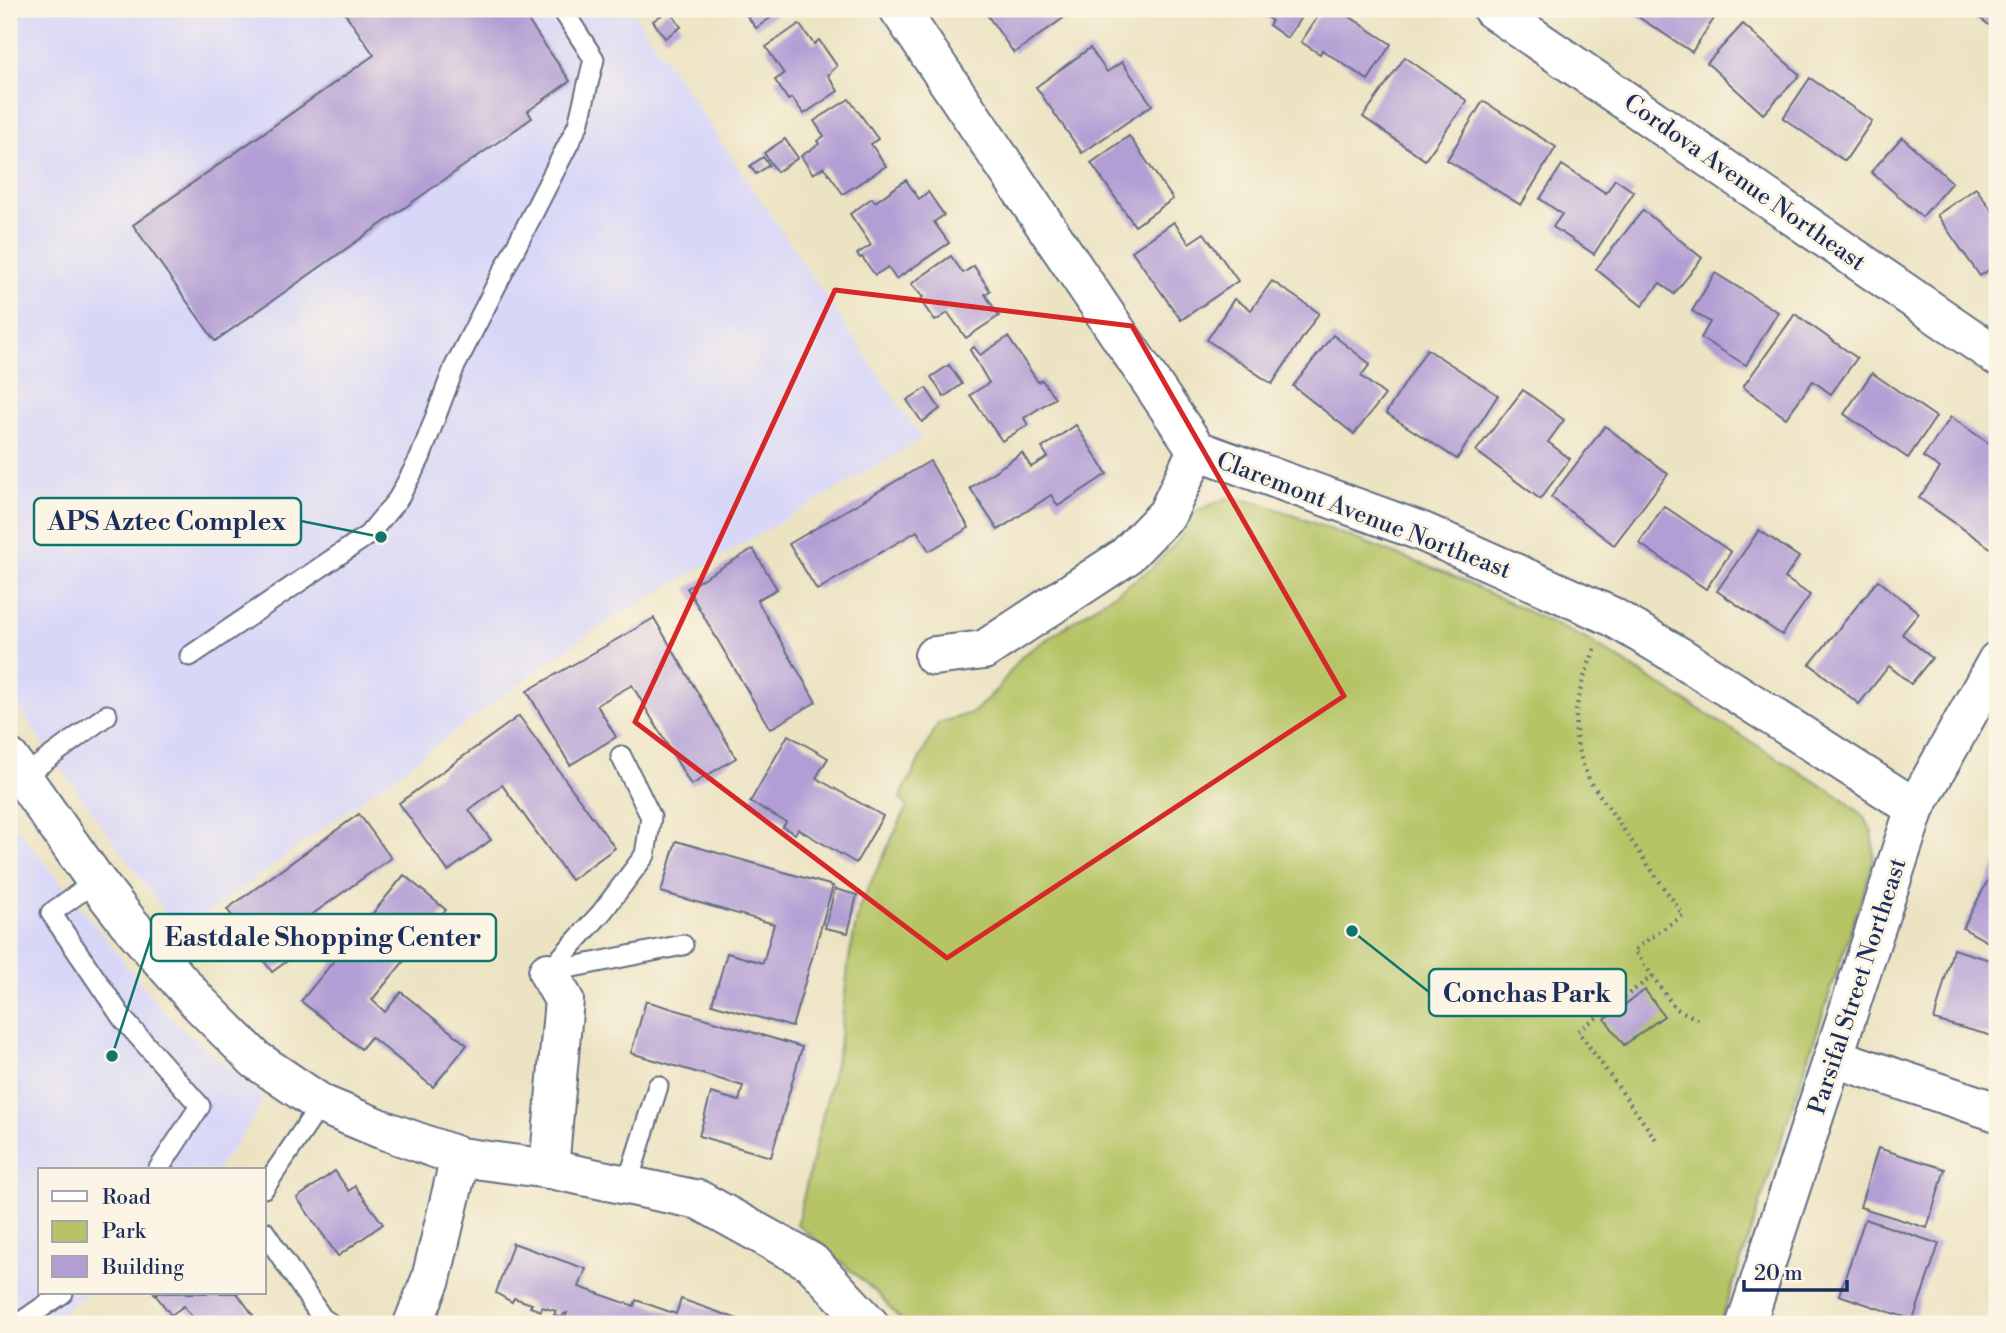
<svg xmlns="http://www.w3.org/2000/svg" width="2006" height="1333" viewBox="0 0 2006 1333" font-family="'Libre Bodoni',serif">
  <style>
    .built { fill: #d8d7f8 }
    .green { fill: #b6c466; stroke: #687a62; stroke-width: 2 }
    .building { fill: #b29ed4 }
    .lines { fill: none; stroke-linecap: round; stroke-linejoin: round }
    .service-casing { stroke: #646e81; stroke-width: 23 }
    .minor-casing { stroke: #646e81; stroke-width: 42 }
    .path { stroke: #646e81; stroke-width: 4.5; stroke-dasharray: 2 5; stroke-linecap: butt }
    .service { stroke: #fff; stroke-width: 19 }
    .minor { stroke: #fff; stroke-width: 38 }
    .marked { fill: none; stroke: #d62828; stroke-width: 5; stroke-linejoin: round }
    .labels { text-anchor: middle; stroke-width: 6; stroke-linejoin: round; paint-order: stroke }
    .street-label { font-size: 24px; fill: #1b2f5e; stroke: #fcf5e5 }
    .leader { fill: none; stroke: #0f766e; stroke-width: 2.5 }
    .callout-dot { fill: #0f766e; stroke: #fcf5e5; stroke-width: 2.5 }
    .callout { fill: #fcf5e5; stroke: #0f766e; stroke-width: 2.5 }
    .callout-label { font-size: 26px; text-anchor: middle; font-weight: bold; fill: #1b2f5e }
  </style>
  <rect width="100%" height="100%" fill="#fcf5e5"/>
  <filter id="ink" filterUnits="userSpaceOnUse"><feTurbulence type="fractalNoise" baseFrequency=".0143" numOctaves="2"/><feDisplacementMap in="SourceGraphic" scale="14" xChannelSelector="R" yChannelSelector="G"/><feConvolveMatrix kernelMatrix="1 2 1 2 8 2 1 2 1" color-interpolation-filters="sRGB"/></filter>
  <filter id="wash" filterUnits="userSpaceOnUse"><feTurbulence type="fractalNoise" baseFrequency=".00686" numOctaves="4" result="noise"/><feDisplacementMap in="SourceGraphic" scale="28" xChannelSelector="R" yChannelSelector="G"/><feGaussianBlur stdDeviation="1.57" result="paint"/><feColorMatrix in="noise" values="0 0 0 0 0 0 0 0 0 0 0 0 0 0 0 0 0 1.4 0 .05"/><feComposite in="paint" operator="in"/></filter>
  <g filter="url(#wash)">
    <rect width="100%" height="100%" fill="#ece3c2"/>
    <g class="built">
      <path d="M9,9H631L922,439L586,635L180,934L9,695Z"/>
      <path d="M9,818L165,1013L264,1098L252,1121L217,1170H40V1293H89L45,1324H9Z"/>
    </g>
    <path class="green" d="M1227,498L1258,502L1448,574L1588,640L1843,799C1870,821 1876,827 1873,863L1720,1324H904L878,1294L797,1224L839,1047L849,958L860,905L907,807L900,798L938,723L974,712L997,689L1022,656L1151,569L1179,540L1194,512Z"/>
    <g id="blocks">
      <g class="building">
        <path d="M342,9H520L570,81L528,111L532,118L215,341L133,225L374,55Z"/>
        <path d="M742,9H783L756,28Z"/>
        <path d="M983,9H1070L1072,12L1014,53Z"/>
        <path d="M1255,9H1307L1287,38L1269,25L1272,21Z"/>
        <path d="M1323,9H1338L1391,44L1368,80L1322,50L1320,54L1301,42Z"/>
        <path d="M1626,9H1709L1717,14L1692,52Z"/>
        <path d="M1976,9H1997V31L1973,13Z"/>
        <path d="M669,10L681,27L665,38L653,21Z"/>
        <path d="M799,24L814,44L819,40L837,66L828,75L838,91L804,114L792,98L788,100L775,80L784,74L766,47Z"/>
        <path d="M1743,24L1800,75L1763,114L1707,63Z"/>
        <path d="M1090,48L1107,72L1122,62L1152,105L1082,153L1036,87Z"/>
        <path d="M1405,57L1467,101L1425,160L1363,117Z"/>
        <path d="M1810,78L1872,121L1845,161L1783,118Z"/>
        <path d="M849,99L878,139L871,144L886,166L843,194L824,167L813,174L801,156L819,144L817,141L824,136L814,121Z"/>
        <path d="M1483,101L1556,147L1521,205L1447,160Z"/>
        <path d="M1129,136L1173,199L1135,226L1091,163Z"/>
        <path d="M1902,137L1952,182L1922,217L1871,172Z"/>
        <path d="M785,139L798,158L777,172L764,153Z"/>
        <path d="M763,157L769,165L756,174L750,166Z"/>
        <path d="M1562,165L1606,193L1615,179L1634,192L1594,254L1553,227L1562,214L1540,199Z"/>
        <path d="M906,180L919,199L928,192L944,215L934,222L949,243L896,279L888,267L875,275L862,257L860,258L857,254L871,245L850,214L872,198L875,202Z"/>
        <path d="M1976,188L1997,218V264L1980,276L1937,215Z"/>
        <path d="M1643,210L1702,258L1674,294L1660,283L1642,306L1596,269Z"/>
        <path d="M1174,222L1189,243L1204,233L1238,281L1181,320L1132,251Z"/>
        <path d="M951,256L963,273L974,266L990,291L985,294L999,316L966,338L948,313L935,321L920,300L923,297L911,284Z"/>
        <path d="M1715,273L1778,312L1746,365L1701,338L1710,322L1692,311Z"/>
        <path d="M1272,281L1319,313L1272,384L1207,340L1234,299L1251,310Z"/>
        <path d="M1795,314L1857,358L1831,394L1813,381L1786,418L1743,387Z"/>
        <path d="M1333,335L1370,364L1361,376L1385,395L1354,434L1293,386Z"/>
        <path d="M1008,337L1038,382L1042,380L1055,398L1024,418L1028,425L1002,441L970,395L989,383L970,350L974,347L980,355Z"/>
        <path d="M1427,349L1498,395L1457,459L1386,413Z"/>
        <path d="M949,365L962,384L944,397L931,377Z"/>
        <path d="M1872,373L1936,417L1908,458L1844,414Z"/>
        <path d="M926,388L940,409L922,422L907,400Z"/>
        <path d="M1523,390L1564,420L1548,442L1570,459L1540,499L1476,451Z"/>
        <path d="M1951,417L1997,449V484L1992,492L1997,495V541L1992,549L1919,498L1940,468L1923,457Z"/>
        <path d="M1076,425L1107,474L1058,506L1051,495L998,530L970,488L1022,453L1031,467L1048,457L1042,448Z"/>
        <path d="M1605,426L1668,474L1614,545L1551,497Z"/>
        <path d="M930,461L969,528L929,551L917,531L817,590L789,544Z"/>
        <path d="M1664,506L1731,552L1706,589L1639,543Z"/>
        <path d="M1759,530L1799,557L1785,578L1810,595L1782,635L1717,591Z"/>
        <path d="M753,549L777,589L757,600L816,702L770,729L687,588Z"/>
        <path d="M1878,580L1919,613L1902,634L1932,658L1911,684L1889,666L1859,704L1810,664Z"/>
        <path d="M654,618L736,758L691,785L632,685L597,705L616,737L570,765L527,691Z"/>
        <path d="M519,716L615,848L571,880L502,785L469,810L491,840L448,871L399,803Z"/>
        <path d="M788,735L828,758L816,778L883,816L856,863L798,829L795,834L783,827L786,822L750,802Z"/>
        <path d="M359,814L391,858L296,926L309,945L272,972L227,909Z"/>
        <path d="M676,841L833,886L792,1027L712,1004L727,953L763,963L774,924L661,892Z"/>
        <path d="M1997,863V947L1963,928Z"/>
        <path d="M404,875L446,910L372,1000L385,1012L401,992L467,1045L433,1087L371,1037L361,1049L301,1001Z"/>
        <path d="M835,889L857,895L848,933L825,928Z"/>
        <path d="M1953,949L1997,962L1996,1037L1934,1020Z"/>
        <path d="M1645,990L1664,1016L1624,1045L1605,1019Z"/>
        <path d="M646,1001L802,1047L771,1157L699,1136L711,1093L739,1101L743,1086L631,1053Z"/>
        <path d="M1878,1148L1945,1169L1927,1228L1860,1207Z"/>
        <path d="M335,1171L349,1191L355,1186L383,1224L338,1256L297,1198Z"/>
        <path d="M1865,1219L1939,1244L1913,1320L1839,1295Z"/>
        <path d="M513,1243L586,1269L579,1287L634,1306L636,1300L676,1314L681,1299L752,1324H564L567,1313L564,1314L562,1318L554,1315L556,1311L542,1307L541,1311L530,1307L532,1304L514,1298L512,1302L496,1293Z"/>
        <path d="M154,1293H237L253,1315L247,1319L251,1324H197L184,1306L171,1315Z"/>
        <path d="M1817,1316L1873,1321L1872,1324H1816Z"/>
      </g>
    </g>
  </g>
  <g filter="url(#ink)">
    <use href="#blocks" fill-opacity="0" stroke="#646e81" stroke-width="2"/>
    <g class="lines">
      <g class="service-casing">
        <g id="service">
          <path d="M190,656L368,535L398,499L420,458L454,368L578,125L594,59L562,9"/>
          <path d="M23,777L107,715"/>
          <path d="M96,881L51,913L123,1019L200,1106L158,1170"/>
          <path d="M548,972L602,912L645,855L651,817L621,756"/>
          <path d="M548,972L683,945"/>
          <path d="M627,1185L658,1086"/>
          <path d="M264,1188L321,1104"/>
          <path d="M264,1231L322,1318L331,1324"/>
          <path d="M18,1324L63,1293"/>
        </g>
      </g>
      <g class="minor-casing">
        <g id="minor">
          <path d="M899,9L1197,450L1423,532L1611,616L1677,655L1915,808"/>
          <path d="M1492,9L1997,356"/>
          <path d="M934,656L984,650L1125,557L1167,514L1197,450"/>
          <path d="M9,758L96,881L128,922L199,1003L256,1060L321,1104L381,1129L460,1157L549,1169L699,1200L811,1262L869,1324"/>
          <path d="M548,972L564,1000L549,1169"/>
          <path d="M1835,1058L1997,1112"/>
          <path d="M413,1324L431,1279L460,1157"/>
          <path d="M1746,1324L1915,808L1997,661"/>
        </g>
      </g>
      <g class="path">
        <path d="M1595,649C1575,696 1566,733 1590,781L1683,915L1634,950L1675,1008L1697,1019"/>
        <path d="M1653,976L1578,1031L1657,1141"/>
      </g>
      <use href="#service" class="service"/>
      <use href="#minor" class="minor"/>
    </g>
  </g>
  <path class="marked" d="M835,290L1132,326L1344,696L947,958L635,722Z"/>
  <g class="labels">
    <g class="street-label">
      <text transform="translate(1745 182) rotate(35)" y="8">Cordova Avenue Northeast</text>
      <text transform="translate(1364 515) rotate(21)" y="8">Claremont Avenue Northeast</text>
      <text transform="translate(1857 986) rotate(-72)" y="8">Parsifal Street Northeast</text>
    </g>
  </g>
  <path class="leader" d="M381 537L301 521M112 1056L151 937M1352 931L1429 992"/>
  <g class="callout-dot">
    <circle cx="381" cy="537" r="7"/>
    <circle cx="112" cy="1056" r="7"/>
    <circle cx="1352" cy="931" r="7"/>
  </g>
  <g class="callout">
    <rect x="34" y="498" width="267" height="47" rx="7"/>
    <rect x="151" y="914" width="345" height="47" rx="7"/>
    <rect x="1429" y="969" width="197" height="47" rx="7"/>
  </g>
  <g class="callout-label">
    <text x="167" y="530">APS Aztec Complex</text>
    <text x="323" y="946">Eastdale Shopping Center</text>
    <text x="1527" y="1002">Conchas Park</text>
  </g>
  <rect width="2006" height="1333" fill="none" stroke="#fcf5e5" stroke-width="35"/>
  <rect x="38" y="1168" width="228" height="126" fill="#fcf5e5" stroke="#a2a6af" stroke-width="2"/>
  <rect x="52" y="1191" width="35" height="10" fill="#ffffff" stroke="#a2a6af" stroke-width="2"/>
  <text x="102" y="1204" font-size="21" fill="#1b2f5e">Road</text>
  <rect x="52" y="1221" width="35" height="21" fill="#b6c466" stroke="#a2a6af" stroke-width="2"/>
  <text x="102" y="1238" font-size="21" fill="#1b2f5e">Park</text>
  <rect x="52" y="1256" width="35" height="21" fill="#b29ed4" stroke="#a2a6af" stroke-width="2"/>
  <text x="102" y="1274" font-size="21" fill="#1b2f5e">Building</text>
  <path d="M1744 1280v10h103v-10" fill="none" stroke="#1b2f5e" stroke-width="3.5"/>
  <text x="1754" y="1280" font-size="21" fill="#1b2f5e" stroke="#fcf5e5" stroke-width="5" paint-order="stroke">20 m</text>
</svg>
